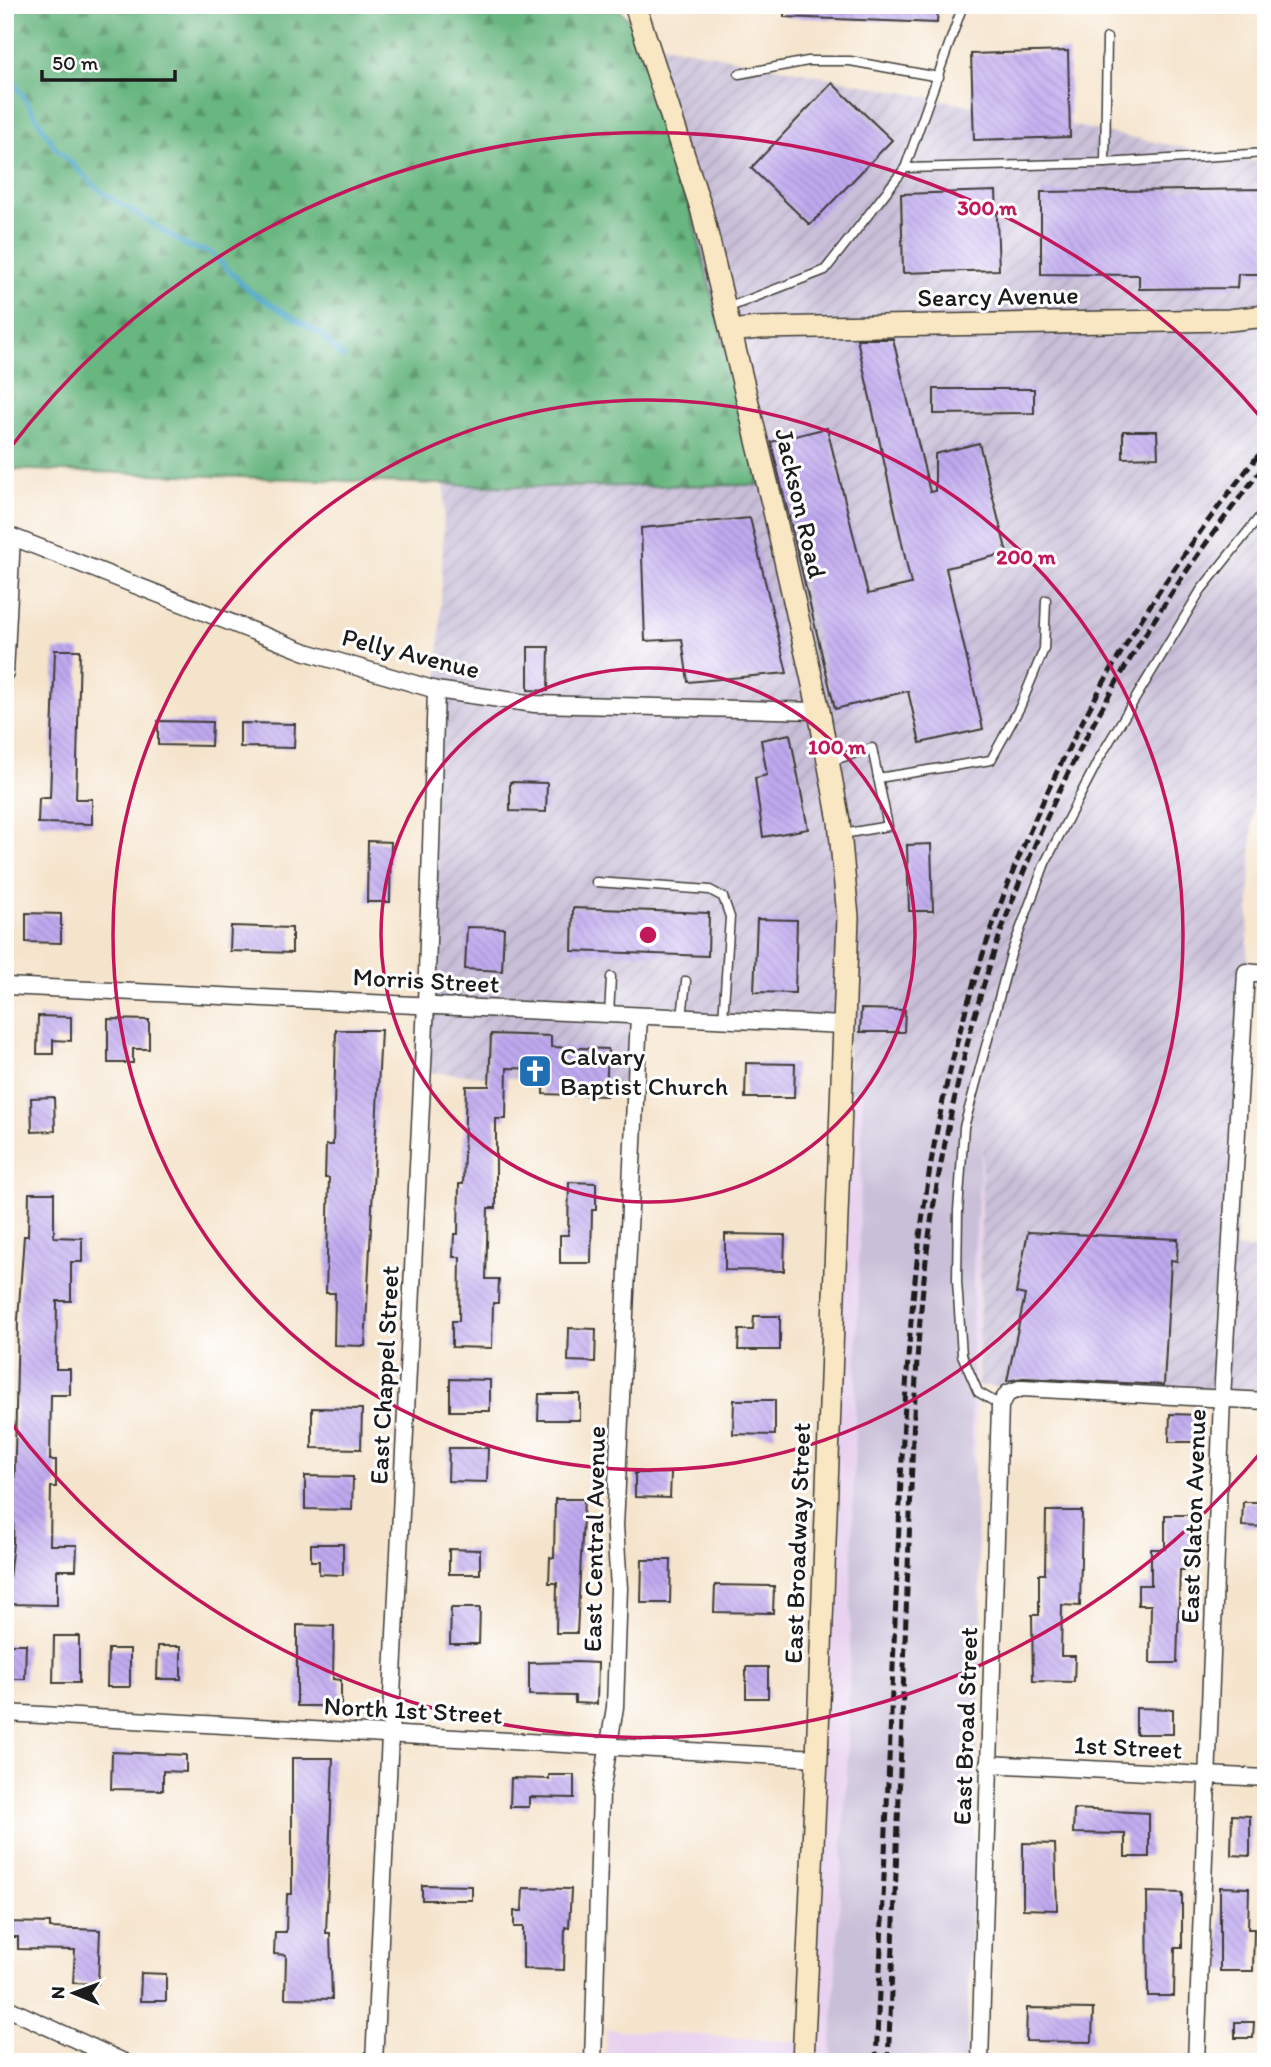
<svg xmlns="http://www.w3.org/2000/svg" width="1271" height="2067" viewBox="0 0 1271 2067" font-family="Itim,sans-serif">
  <style>
    .built { fill: #e8d2ef }
    .industrial { fill: url(#industrial-furrows) }
    .railway { fill: #c9bfd8 }
    .forest { fill: url(#forest-firs); stroke: #42694e; stroke-width: 2 }
    .lines { fill: none; stroke-linecap: round; stroke-linejoin: round }
    .stream { stroke: #49a5c7; stroke-width: 5 }
    .building { fill: url(#building-back-hatch) }
    .lane-casing { stroke: #3d3a36; stroke-width: 11 }
    .street-casing { stroke: #3d3a36; stroke-width: 19 }
    .secondary-casing { stroke: #3d3a36; stroke-width: 24 }
    .lane { stroke: #fff; stroke-width: 8 }
    .street { stroke: #fff; stroke-width: 16 }
    .secondary { stroke: #f9e7c3; stroke-width: 21 }
    .rail { stroke: #1c1c1c; stroke-width: 5; stroke-dasharray: 10 5; stroke-linecap: butt }
    .ring { fill: none; stroke: #c2185b; stroke-width: 3.5 }
    .labels { text-anchor: middle; stroke-width: 6; stroke-linejoin: round; paint-order: stroke }
    .street-label { font-size: 26px; fill: #1c1c1c; stroke: #fff }
    .poi-label { font-size: 26px; fill: #1c1c1c; stroke: #fff; text-anchor: start }
    .centre { fill: #c2185b; stroke: #fff; stroke-width: 3.5 }
    .ring-label { font-size: 21px; text-anchor: middle; font-weight: bold; fill: #c2185b; stroke: #fff; stroke-width: 6; stroke-linejoin: round; paint-order: stroke }
  </style>
  <defs>
    <pattern id="industrial-furrows" width="10" height="10" patternUnits="userSpaceOnUse" patternTransform="scale(1.75)"><rect width="10" height="10" fill="#c9bfd8"/><path d="M-1 1l2-2M0 10L10 0M9 11l2-2" fill="none" stroke="#aca4b9"/></pattern>
    <pattern id="forest-firs" width="22" height="20" patternUnits="userSpaceOnUse" patternTransform="scale(1.75)"><rect width="22" height="20" fill="#68b680"/><path d="M5 1l3.5 6h-7zM16 11l3.5 6h-7z" fill="#559368"/></pattern>
    <pattern id="building-back-hatch" width="6" height="6" patternUnits="userSpaceOnUse" patternTransform="scale(1.75)"><rect width="6" height="6" fill="#bfa9ef"/><path d="M-1 5l2 2M0 0l6 6M5-1l2 2" fill="none" stroke="#a491cc"/></pattern>
  </defs>
  <rect width="100%" height="100%" fill="#fff"/>
  <filter id="ink" filterUnits="userSpaceOnUse"><feTurbulence type="fractalNoise" baseFrequency=".0143" numOctaves="2"/><feDisplacementMap in="SourceGraphic" scale="14" xChannelSelector="R" yChannelSelector="G"/><feConvolveMatrix kernelMatrix="1 2 1 2 8 2 1 2 1" color-interpolation-filters="sRGB"/></filter>
  <filter id="wash" filterUnits="userSpaceOnUse"><feTurbulence type="fractalNoise" baseFrequency=".00686" numOctaves="4" result="noise"/><feDisplacementMap in="SourceGraphic" scale="28" xChannelSelector="R" yChannelSelector="G"/><feGaussianBlur stdDeviation="1.57" result="paint"/><feColorMatrix in="noise" values="0 0 0 0 0 0 0 0 0 0 0 0 0 0 0 0 0 1.4 0 .05"/><feComposite in="paint" operator="in"/></filter>
  <g filter="url(#wash)">
    <rect width="100%" height="100%" fill="#f5e4cc"/>
    <path class="built" d="M933,1090L983,1094L961,2062H605L606,2029L806,2042L847,1092Z"/>
    <path class="industrial" d="M649,42L1266,164V684H1258L1236,1248L1266,1250V1397L978,1386L983,1095L933,1090L847,1092L848,1029L641,1021L635,1087L428,1072L427,1008L445,484L524,487L758,485Z"/>
    <path class="railway" d="M863,1083L986,1085L973,1268L971,1428L982,1617L966,2062H831L847,1773Z"/>
    <path class="forest" d="M5,5H615L649,42L759,485L524,487L5,469Z"/>
    <g class="lines">
      <path class="stream" d="M5,68L55,147L99,190L189,247L210,252L251,292L322,335L344,358"/>
    </g>
    <g id="blocks">
      <g class="building">
        <path d="M784,5H938L937,23L784,17Z"/>
        <path d="M1068,51L1070,137L974,140L971,54Z"/>
        <path d="M832,83L892,140L810,225L751,168Z"/>
        <path d="M1266,189V274H1238L1237,288L1139,289V275L1041,274V192Z"/>
        <path d="M996,191L999,270L903,273L901,194Z"/>
        <path d="M857,339H893L930,492L935,491V454L979,443L1007,553L946,568L983,729L920,743L908,691L835,709L771,442L827,428L868,594L911,584Z"/>
        <path d="M934,389H1034V413L934,414Z"/>
        <path d="M1123,431H1157L1158,457L1123,458Z"/>
        <path d="M750,518L787,673L688,682L682,639L645,641L641,528Z"/>
        <path d="M528,647H549L548,691L528,690Z"/>
        <path d="M55,650H80L76,799H92V824L38,823L39,798H50Z"/>
        <path d="M158,721L212,722L211,746L158,745Z"/>
        <path d="M240,723L295,724L294,748L240,747Z"/>
        <path d="M790,734L808,829L763,837L755,778L767,775L761,740Z"/>
        <path d="M510,782L547,783L546,812L510,811Z"/>
        <path d="M368,841L391,842L390,902H367Z"/>
        <path d="M931,844L933,911H909L907,845Z"/>
        <path d="M573,908L709,913L708,956L572,951Z"/>
        <path d="M26,913L61,914V943L26,942Z"/>
        <path d="M757,919L797,920L795,993L754,992Z"/>
        <path d="M231,926L292,928V953L230,951Z"/>
        <path d="M467,927L504,928L502,971L465,969Z"/>
        <path d="M861,1009L905,1010L904,1032H860Z"/>
        <path d="M38,1016L71,1017V1041L53,1040V1054H37Z"/>
        <path d="M108,1019L149,1020V1049H133V1063H108Z"/>
        <path d="M336,1030H381L365,1346L334,1345L335,1293H326L329,1178H325L326,1145H333Z"/>
        <path d="M491,1034L551,1036V1047L608,1049L606,1096L543,1094L544,1069L507,1068L506,1119H496V1208H488L486,1279H499L498,1303H493L492,1348L452,1347V1321H459L460,1257H453L454,1234H458L459,1184H463L466,1086H489Z"/>
        <path d="M746,1063L795,1064L794,1098H745Z"/>
        <path d="M54,1097L55,1131L32,1132L31,1098Z"/>
        <path d="M569,1182L596,1183V1210H592L591,1263H560V1235H568Z"/>
        <path d="M29,1193H54V1237L82,1238V1262H71V1301H57L56,1369H70V1395H51L50,1460H56V1487H51L50,1545H77L76,1570H57V1605L5,1604V1578H9L13,1543L18,1320L24,1236H28Z"/>
        <path d="M1028,1232L1178,1239L1177,1261L1171,1260L1164,1385L1023,1378L1007,1381L1025,1295L1016,1293Z"/>
        <path d="M725,1234L785,1235L784,1271L725,1270Z"/>
        <path d="M754,1316H780V1350H738L739,1330H753Z"/>
        <path d="M569,1328L596,1329L595,1362L568,1361Z"/>
        <path d="M450,1379L490,1380V1411H450Z"/>
        <path d="M539,1394H580V1420H538Z"/>
        <path d="M734,1400H775V1435L733,1434Z"/>
        <path d="M312,1408L362,1409L361,1449L312,1448Z"/>
        <path d="M1170,1414L1201,1415V1442H1169Z"/>
        <path d="M449,1448H488L487,1482L448,1481Z"/>
        <path d="M635,1473H671L670,1498L635,1497Z"/>
        <path d="M305,1476L353,1477L352,1510L305,1509Z"/>
        <path d="M555,1499H584L577,1633H556L557,1583H549L550,1557L554,1558Z"/>
        <path d="M1243,1502H1266V1527L1242,1526Z"/>
        <path d="M1046,1511H1082L1080,1606L1062,1605L1061,1656H1075L1074,1682L1033,1681L1032,1615H1039V1574H1045Z"/>
        <path d="M1165,1515H1189L1190,1570H1180L1177,1663H1150L1151,1605H1138V1585H1151V1549H1165Z"/>
        <path d="M311,1544H343V1575L319,1574V1561H311Z"/>
        <path d="M449,1549L480,1550V1574H449Z"/>
        <path d="M642,1560H671L670,1603H641Z"/>
        <path d="M715,1585L774,1586L773,1613L714,1612Z"/>
        <path d="M451,1608H480L479,1644H450Z"/>
        <path d="M297,1625L334,1626L333,1679L341,1680V1706H297Z"/>
        <path d="M54,1636H79V1683H53Z"/>
        <path d="M5,1644H26L25,1679H5Z"/>
        <path d="M158,1646H181V1679H157Z"/>
        <path d="M108,1649H130V1687H107Z"/>
        <path d="M576,1662L598,1663L597,1704L575,1703V1696L529,1695V1663Z"/>
        <rect x="746" y="1667" width="22" height="31"/>
        <path d="M1136,1708L1173,1709V1734H1136Z"/>
        <path d="M112,1752L186,1755V1772L163,1771V1790L111,1789Z"/>
        <path d="M292,1758H333L326,1933H330L332,1999L285,1998L286,1955L274,1954L275,1932H286L287,1894H292Z"/>
        <path d="M549,1775H574V1798L529,1797V1807H510L511,1778L549,1779Z"/>
        <path d="M1074,1809L1149,1813V1857H1125V1834L1073,1833Z"/>
        <path d="M1232,1815L1250,1816V1856L1231,1855Z"/>
        <path d="M1023,1843L1055,1844L1057,1910L1023,1909Z"/>
        <path d="M422,1885L472,1886V1900H422Z"/>
        <path d="M1220,1887L1249,1888L1248,1929H1254L1253,1971H1220Z"/>
        <path d="M523,1888L571,1889L569,1928L565,1927L564,1970L523,1969V1927H514V1911H522Z"/>
        <path d="M1147,1892L1182,1893V1947H1175L1174,1996H1148Z"/>
        <path d="M5,1922L50,1923V1928L100,1930L98,1984L73,1983L75,1950L18,1949V1937H5Z"/>
        <path d="M141,1973L166,1974V2001H140Z"/>
        <path d="M1027,2008L1093,2009L1092,2042L1026,2041Z"/>
        <path d="M1235,2022H1254L1253,2038H1235Z"/>
      </g>
    </g>
  </g>
  <g filter="url(#ink)">
    <use href="#blocks" fill-opacity="0" stroke="#3d3a36" stroke-width="2"/>
    <g class="lines">
      <g class="lane-casing">
        <g id="lane">
          <path d="M739,74L808,61H850L939,77"/>
          <path d="M1105,163L1107,38"/>
          <path d="M905,168L963,5"/>
          <path d="M727,308L825,270L905,168L1105,163L1266,153"/>
          <path d="M831,761L872,748L888,826L843,834"/>
          <path d="M878,778L991,760L1020,707L1044,649L1046,600"/>
          <path d="M596,882L710,890L723,897L730,917L723,1020"/>
          <path d="M609,1015L611,977"/>
          <path d="M682,1018L686,981"/>
          <path d="M1000,1405L978,1392L962,1355L957,1281L958,1211L964,1127L1011,954L1045,863L1100,757L1201,590L1266,509"/>
        </g>
      </g>
      <g class="street-casing">
        <g id="street">
          <path d="M5,534L306,652L436,690L535,704L819,711"/>
          <path d="M5,673L12,537"/>
          <path d="M5,986L844,1025"/>
          <path d="M5,1713L817,1758"/>
          <path d="M988,1764L1266,1778"/>
          <path d="M5,2007L124,2062"/>
          <path d="M374,2062L426,1004L436,690"/>
          <path d="M593,2062L601,1793L615,1707L619,1588L615,1526L639,1016"/>
          <path d="M980,2062L1000,1405L1008,1393L1022,1388L1266,1401"/>
          <path d="M1196,2062L1222,1399L1246,972L1266,974"/>
        </g>
      </g>
      <g class="secondary-casing">
        <g id="secondary">
          <path d="M635,5L701,208L773,507L819,711L839,821L848,917L817,1758L803,2062"/>
          <path d="M731,331L759,328L1229,320L1266,316"/>
        </g>
      </g>
      <use href="#lane" class="lane"/>
      <use href="#street" class="street"/>
      <use href="#secondary" class="secondary"/>
      <g class="rail">
        <path d="M876,2062C883,1899 890,1737 897,1575C904,1403 910,1233 951,1066C1006,838 1118,627 1266,446"/>
        <path d="M888,2062C895,1904 901,1747 907,1589C912,1483 913,1375 925,1269C933,1194 949,1119 967,1045C1020,833 1130,634 1266,464"/>
      </g>
    </g>
  </g>
  <g class="ring">
    <circle cx="648" cy="935" r="267"/>
    <circle cx="648" cy="935" r="535"/>
    <path d="M1262 1451A802 802 0 0 1 7 1418M7 452A802 802 0 0 1 1262 419"/>
  </g>
  <defs>
    <g id="church-square" transform="scale(1.75)"><rect x="-9" y="-9" width="18" height="18" rx="4" fill="#1f6fb2" stroke="#fff"/><path d="M-1.2-6h2.4v3.5h3.3v2.4h-3.3V6h-2.4V-.1h-3.3v-2.4h3.3Z" fill="#fff"/></g>
  </defs>
  <g fill-rule="evenodd">
    <use href="#church-square" x="535" y="1071"/>
  </g>
  <g class="labels">
    <g class="street-label">
      <text transform="translate(998 296) rotate(-1)" y="9">Searcy Avenue</text>
      <text transform="translate(801 503) rotate(77)" y="9">Jackson Road</text>
      <text transform="translate(411 653) rotate(14)" y="9">Pelly Avenue</text>
      <text transform="translate(426 980) rotate(3)" y="9">Morris Street</text>
      <text transform="translate(384 1375) rotate(-87)" y="9">East Chappel Street</text>
      <text transform="translate(1193 1516) rotate(-88)" y="9">East Slaton Avenue</text>
      <text transform="translate(594 1539) rotate(-89)" y="9">East Central Avenue</text>
      <text transform="translate(797 1543) rotate(-88)" y="9">East Broadway Street</text>
      <text transform="translate(413 1710) rotate(3)" y="9">North 1st Street</text>
      <text transform="translate(965 1726) rotate(-88)" y="9">East Broad Street</text>
      <text transform="translate(1128 1747) rotate(3)" y="9">1st Street</text>
    </g>
    <g class="poi-label">
      <text x="560" y="1065">Calvary<tspan x="560" dy="30">Baptist Church</tspan></text>
    </g>
  </g>
  <circle cx="648" cy="935" r="10" class="centre"/>
  <g class="ring-label">
    <text x="987" y="215">300 m</text>
    <text x="1026" y="564">200 m</text>
    <text x="837" y="754">100 m</text>
  </g>
  <rect width="1271" height="2067" fill="none" stroke="#fff" stroke-width="28"/>
  <g transform="translate(74 1993) rotate(271)" stroke="#ffffff" stroke-width="5" paint-order="stroke">
  <path d="M0-5L12 26L0 18L-12 26Z" fill="#1c1c1c"/>
  <text y="-10" font-size="19" font-weight="bold" text-anchor="middle" fill="#1c1c1c">N</text>
  </g>
  <path d="M42 70v10h133v-10" fill="none" stroke="#1c1c1c" stroke-width="3.5"/>
  <text x="52" y="70" font-size="21" fill="#1c1c1c" stroke="#ffffff" stroke-width="5" paint-order="stroke">50 m</text>
</svg>
